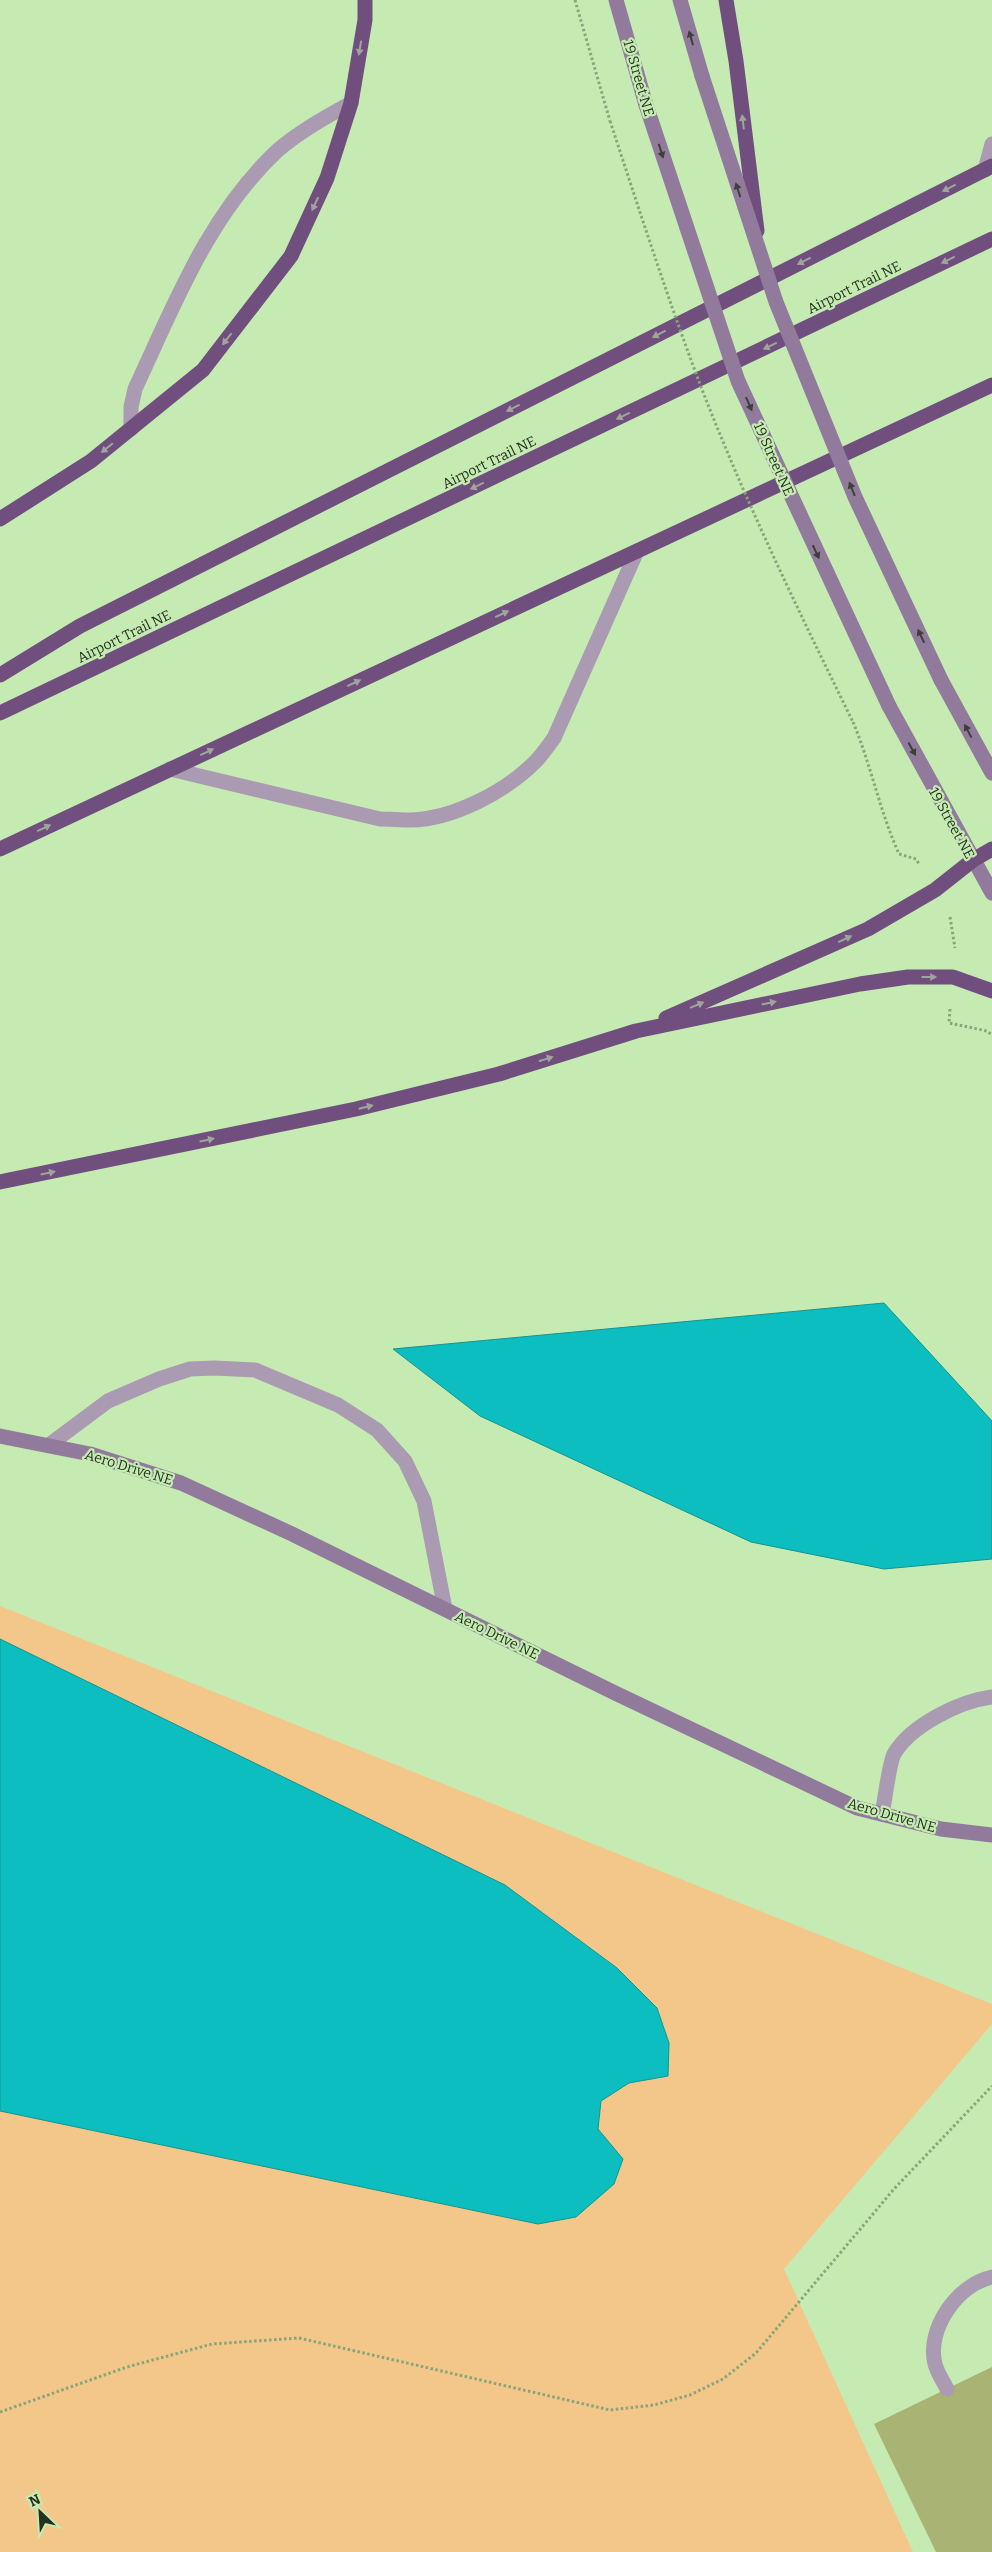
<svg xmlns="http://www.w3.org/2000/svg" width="992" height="2552" viewBox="0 0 992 2552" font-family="Bitter,serif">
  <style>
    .green { fill: #f3c789 }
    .water { fill: #0cbebf; stroke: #14948f }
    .building { fill: #a9b374 }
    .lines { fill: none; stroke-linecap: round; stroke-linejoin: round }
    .path { stroke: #88a57a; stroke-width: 3; stroke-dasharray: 2.5 2.5; stroke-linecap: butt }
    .lane { stroke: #ab9bb2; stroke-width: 15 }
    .secondary { stroke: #927a9d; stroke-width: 15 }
    .highway { stroke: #704f7e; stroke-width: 15 }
    .path-bridge { stroke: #88a57a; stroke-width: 3; stroke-dasharray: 2.5 2.5; stroke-linecap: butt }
    .secondary-bridge { stroke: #927a9d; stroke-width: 15 }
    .oneway { fill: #3b4137 }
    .oneway2 { fill: #9fa59b }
    .labels { text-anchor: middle; stroke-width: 4.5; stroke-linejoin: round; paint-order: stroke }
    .street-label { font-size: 14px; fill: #25331e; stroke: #c5ebb3 }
  </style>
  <rect width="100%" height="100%" fill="#c5ebb3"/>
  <path class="green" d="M0,1606L992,2004V2024L784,2269L913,2552H0Z"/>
  <g class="water">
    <path d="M884,1303L992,1421V1559L884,1569L751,1542L480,1416L393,1349Z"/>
    <path d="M0,1639L505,1885L617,1968L657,2008L669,2043L668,2076L629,2083L601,2101L598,2129L623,2159L614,2184L576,2217L538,2224L0,2111Z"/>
  </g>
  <path class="building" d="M992,2367V2552H936L874,2424Z"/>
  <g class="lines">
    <g class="path">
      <path d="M575,0L610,121"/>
      <path d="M853,722C871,765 880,812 899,854L916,859L919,864"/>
      <path d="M950,917L955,948"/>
      <path d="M950,1009L949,1023L987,1031L992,1035"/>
      <path d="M0,2412L127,2367L212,2344L299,2338L610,2410L654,2405L690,2395L723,2379L756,2353L894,2189L992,2086"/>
    </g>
    <g class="lane">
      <path d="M985,170L992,144"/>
      <path d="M131,429V407L135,389C174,305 209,214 278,150C300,131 326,117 351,103"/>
      <path d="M170,769L380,819C390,819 400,820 411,820C453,819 505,792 535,762C542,755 548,746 554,738L637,551"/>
      <path d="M49,1445L108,1401L159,1379L190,1369L214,1368L255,1370L338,1405L377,1430L405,1461L424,1501L445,1609"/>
      <path d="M882,1814C885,1800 889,1764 894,1754C911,1725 960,1701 992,1697"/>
      <path d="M947,2389C943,2381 937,2372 935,2364C926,2329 958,2284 992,2277"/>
    </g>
    <g class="secondary">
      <path d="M616,0L646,105"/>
      <path d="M680,0L702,76"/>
      <path d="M941,680L992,773"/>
      <path d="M889,706L992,893"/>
      <path d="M0,1436L90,1454L181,1483L292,1534L615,1693L857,1808L941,1829L992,1835"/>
    </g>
    <g class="highway">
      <path d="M726,0L736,61L757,231"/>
      <path d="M0,519L91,461L203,370L291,256L327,178L351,103L365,20V0"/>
      <path d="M0,675L80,626L992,166"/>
      <path d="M0,713L992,239"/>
      <path d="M0,849L992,385"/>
      <path d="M666,1018L868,929L935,890L973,860L992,849"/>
      <path d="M0,1182L356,1109L499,1074L636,1031L860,984L908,977H953L992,991"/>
    </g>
    <path class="path-bridge" d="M610,121C640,212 669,303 703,392C747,505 800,614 853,722"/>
    <g class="secondary-bridge">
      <path d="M702,76L776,302L855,497L941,680"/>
      <path d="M646,105L738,381L889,706"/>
    </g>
  </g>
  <defs><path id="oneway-solid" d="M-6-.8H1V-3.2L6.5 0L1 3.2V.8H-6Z" transform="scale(1.25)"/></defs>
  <g class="oneway">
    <use href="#oneway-solid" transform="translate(691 38) rotate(-106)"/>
    <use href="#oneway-solid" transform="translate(661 151) rotate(72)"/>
    <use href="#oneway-solid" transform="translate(738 190) rotate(-108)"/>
    <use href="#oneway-solid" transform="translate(749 404) rotate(66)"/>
    <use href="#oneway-solid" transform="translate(852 489) rotate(-112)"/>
    <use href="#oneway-solid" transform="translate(816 552) rotate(65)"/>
    <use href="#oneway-solid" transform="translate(921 636) rotate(-115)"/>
    <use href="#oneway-solid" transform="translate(968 731) rotate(-118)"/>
    <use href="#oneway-solid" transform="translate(912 749) rotate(61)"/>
  </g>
  <g class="oneway2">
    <use href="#oneway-solid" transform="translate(360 48) rotate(99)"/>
    <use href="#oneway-solid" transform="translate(743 122) rotate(-97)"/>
    <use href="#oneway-solid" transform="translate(949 188) rotate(153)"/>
    <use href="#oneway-solid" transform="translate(315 204) rotate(115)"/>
    <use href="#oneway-solid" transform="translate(948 260) rotate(154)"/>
    <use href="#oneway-solid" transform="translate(804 261) rotate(153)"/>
    <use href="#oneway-solid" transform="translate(659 334) rotate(153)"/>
    <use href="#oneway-solid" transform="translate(227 339) rotate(128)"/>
    <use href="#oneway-solid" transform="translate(770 346) rotate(154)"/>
    <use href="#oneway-solid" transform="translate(513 408) rotate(153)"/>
    <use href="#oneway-solid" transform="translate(623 416) rotate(154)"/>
    <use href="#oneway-solid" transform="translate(107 448) rotate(141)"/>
    <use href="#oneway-solid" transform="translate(477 486) rotate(154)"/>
    <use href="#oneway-solid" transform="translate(502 614) rotate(-25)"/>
    <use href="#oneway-solid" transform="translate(354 683) rotate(-25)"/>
    <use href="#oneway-solid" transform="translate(207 752) rotate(-25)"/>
    <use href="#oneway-solid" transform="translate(44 828) rotate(-25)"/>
    <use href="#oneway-solid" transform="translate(845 939) rotate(-25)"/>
    <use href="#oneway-solid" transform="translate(929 977)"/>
    <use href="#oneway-solid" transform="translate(769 1003) rotate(-12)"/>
    <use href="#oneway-solid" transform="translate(697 1005) rotate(-23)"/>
    <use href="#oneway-solid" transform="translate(546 1059) rotate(-17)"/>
    <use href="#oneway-solid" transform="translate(366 1107) rotate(-14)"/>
    <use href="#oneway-solid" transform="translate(207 1140) rotate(-12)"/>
    <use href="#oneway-solid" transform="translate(48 1173) rotate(-12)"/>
  </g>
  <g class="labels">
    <g class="street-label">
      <text transform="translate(639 78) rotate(74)" y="5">19 Street NE</text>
      <text transform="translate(854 287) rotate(-26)" y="5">Airport Trail NE</text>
      <text transform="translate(774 459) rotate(66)" y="5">19 Street NE</text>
      <text transform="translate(489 462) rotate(-26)" y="5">Airport Trail NE</text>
      <text transform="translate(124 636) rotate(-26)" y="5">Airport Trail NE</text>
      <text transform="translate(952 823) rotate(61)" y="5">19 Street NE</text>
      <text transform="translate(129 1467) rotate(17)" y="5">Aero Drive NE</text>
      <text transform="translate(497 1635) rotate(26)" y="5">Aero Drive NE</text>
      <text transform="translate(892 1815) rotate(16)" y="5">Aero Drive NE</text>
    </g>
  </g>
  <g transform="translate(40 2512) rotate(335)" stroke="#c5ebb3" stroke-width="4" paint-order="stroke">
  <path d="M0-4L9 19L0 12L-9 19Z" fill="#25331e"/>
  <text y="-8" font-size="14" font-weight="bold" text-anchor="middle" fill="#25331e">N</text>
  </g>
</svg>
